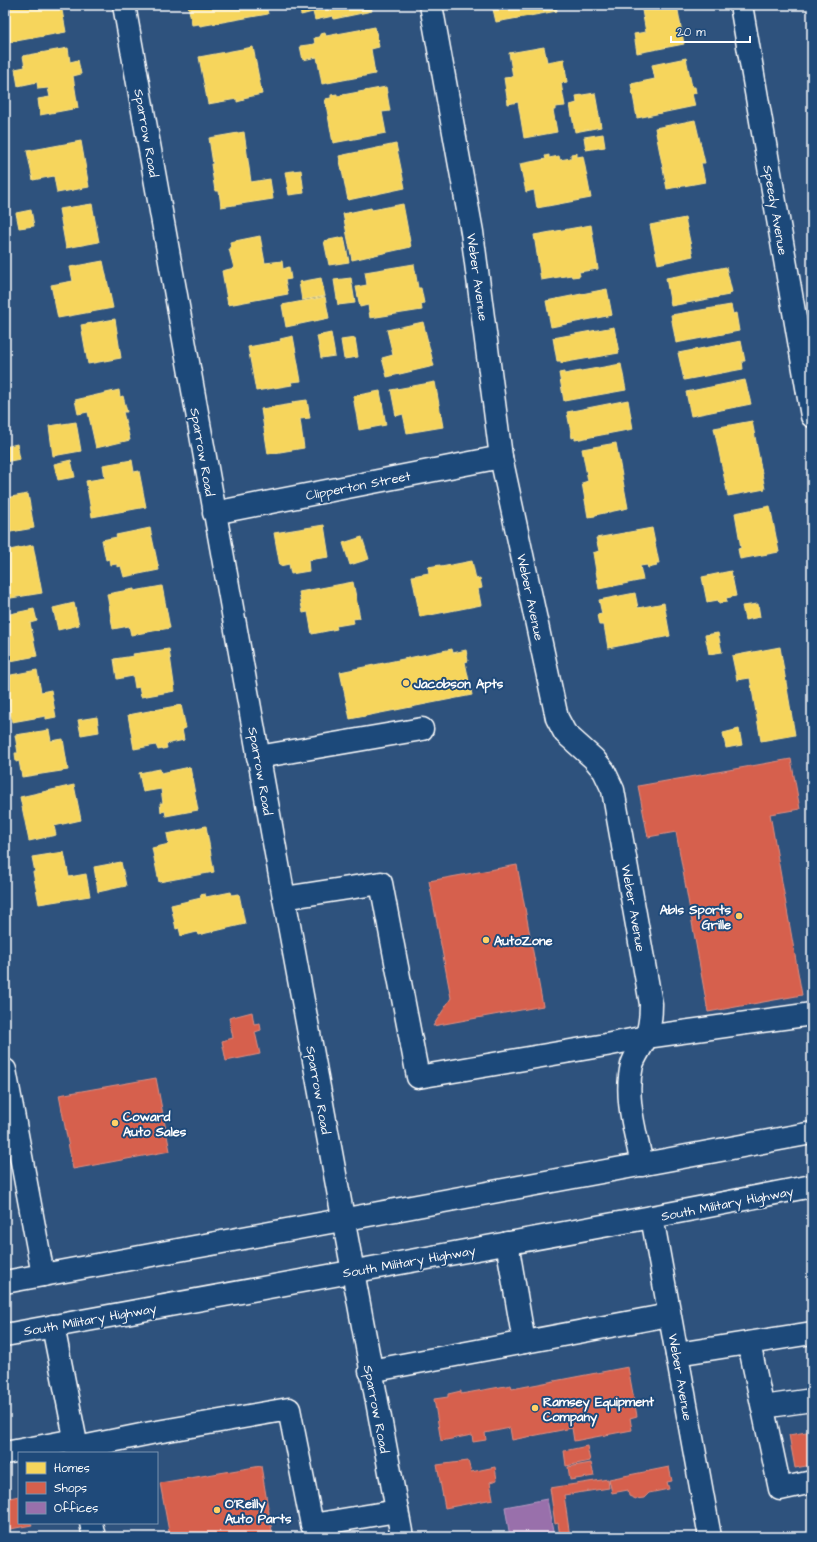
<svg xmlns="http://www.w3.org/2000/svg" width="817" height="1542" viewBox="0 0 817 1542" font-family="'Architects Daughter',sans-serif">
  <style>
    .homes { fill: #f6d55c; stroke: #f9e28d }
    .shops { fill: #d6604d; stroke: #e29082 }
    .offices { fill: #9970ab; stroke: #b89bc4 }
    .lines { fill: none; stroke-linecap: round; stroke-linejoin: round }
    .minor-casing { stroke: #fff; stroke-width: 25 }
    .major-casing { stroke: #fff; stroke-width: 25 }
    .minor { stroke: #1f4a7a; stroke-width: 22 }
    .major { stroke: #1f4a7a; stroke-width: 22 }
    .poi-dot { fill: #ffd166; stroke: #1f4a7a; stroke-width: 1.5 }
    .labels { text-anchor: middle; stroke-width: 4; stroke-linejoin: round; paint-order: stroke }
    .street-label { font-size: 13px; fill: #fff; stroke: #1f4a7a }
    .poi-label { font-size: 13px; font-weight: bold; fill: #fff; stroke: #1f4a7a; text-anchor: start }
  </style>
  <rect width="100%" height="100%" fill="#2e527d"/>
  <filter id="ink" filterUnits="userSpaceOnUse"><feTurbulence type="fractalNoise" baseFrequency=".025" numOctaves="2"/><feDisplacementMap in="SourceGraphic" scale="8" xChannelSelector="R" yChannelSelector="G"/><feConvolveMatrix kernelMatrix="1 2 1 2 8 2 1 2 1" color-interpolation-filters="sRGB"/></filter>
  <g filter="url(#ink)">
    <g class="homes">
      <path d="M21,5H61L66,32L5,43V8Z"/>
      <path d="M188,5H266L268,14L200,26L199,24L192,25Z"/>
      <path d="M299,5H371L372,11L334,19L333,16L315,20L313,12L301,15Z"/>
      <path d="M492,5H556L557,11L496,22Z"/>
      <path d="M641,5H677L684,44L637,53L634,34L646,32Z"/>
      <path d="M375,27L379,47L371,49L375,74L322,84L317,57L303,60L300,46L315,44L314,38L320,37V34L325,33L326,36Z"/>
      <path d="M253,47L262,94L243,98L244,100L237,102V99L208,104L199,57Z"/>
      <path d="M544,47L547,62L564,59L567,82L561,83L565,106L555,107V110H553L557,132L524,138L518,102L508,104L504,78L513,77L509,53Z"/>
      <path d="M68,48L70,62L78,60L81,74L73,76L78,108L40,115L38,99L50,97L48,88L38,89L37,82L18,86L15,69L25,67L23,56Z"/>
      <path d="M686,58L692,87H695L696,93L692,94L695,106L637,118L631,84L655,79L652,65Z"/>
      <path d="M386,87L390,111L382,112L386,133L333,143L325,99L331,98V95L337,94V96Z"/>
      <path d="M595,93L601,127L575,132L570,105L577,103L576,96Z"/>
      <path d="M695,120L705,163H701L705,182L667,189L655,128Z"/>
      <path d="M244,132L251,182L270,179L273,199L221,207L219,191H215L211,164H213L209,138Z"/>
      <path d="M603,134L605,147L586,150L584,137Z"/>
      <path d="M81,141L89,187L57,193L54,176L33,180L27,151Z"/>
      <path d="M396,144L405,188L348,200L339,156Z"/>
      <path d="M577,153V157L583,156L591,198L537,208L534,190L526,192L520,164L546,159L545,156L549,155V158L559,156L560,160L571,158V154Z"/>
      <path d="M301,170L304,193L289,195L285,172Z"/>
      <path d="M92,204L99,242L66,248L59,209Z"/>
      <path d="M403,204L411,247L352,260L343,214L371,208L372,210Z"/>
      <path d="M31,210L34,226L19,228L16,213Z"/>
      <path d="M685,218L693,256L658,264L650,225Z"/>
      <path d="M591,225L598,269L579,272L580,276L572,277L571,275L541,280L534,235Z"/>
      <path d="M260,236L265,263L282,261L283,269L289,267L291,279L285,280L288,294L228,305L222,271L234,268L229,249H231L230,242Z"/>
      <path d="M344,237L349,262L329,265L324,241Z"/>
      <path d="M103,261L113,308L58,318L51,285L73,281L70,267Z"/>
      <path d="M414,264L418,288H421L424,303L421,304L422,310L370,318L368,305L360,307L356,287L367,285L365,272Z"/>
      <path d="M726,267L732,292L729,293V295L671,306L666,278Z"/>
      <path d="M321,278L325,296L302,300L299,282Z"/>
      <path d="M351,278L355,303L338,305L334,280Z"/>
      <path d="M607,289L612,315L551,327L546,301Z"/>
      <path d="M325,297L329,318L286,327L282,305Z"/>
      <path d="M731,305L733,314L736,313L739,331L676,343L671,315Z"/>
      <path d="M115,319L121,358L88,364L81,325Z"/>
      <path d="M423,322L434,366L387,377L382,358L393,355L387,330Z"/>
      <path d="M614,327L619,353L561,363V361H557L553,338Z"/>
      <path d="M331,333L335,356L321,358L317,336Z"/>
      <path d="M293,336L301,381L291,382L292,385L256,391L248,347L281,341L280,339Z"/>
      <path d="M355,338L358,357L344,359L341,340Z"/>
      <path d="M741,341L745,361H742L743,369L684,380L678,353Z"/>
      <path d="M621,364L626,390L564,401L559,373L564,372V374Z"/>
      <path d="M745,380L751,404L691,416L686,392Z"/>
      <path d="M435,382L443,427L407,433L403,414L396,416L391,390Z"/>
      <path d="M119,390L120,397L123,396L127,412H123L130,440L96,448L88,412L78,414L75,400Z"/>
      <path d="M380,391L386,425L359,430L353,396Z"/>
      <path d="M307,400L310,418L300,419L304,448L268,454L261,409L293,404L292,402Z"/>
      <path d="M628,400L633,429L575,440V437L572,438L567,412Z"/>
      <path d="M752,421L765,489L728,496L714,428Z"/>
      <path d="M76,422L81,451L53,456L49,426Z"/>
      <path d="M616,443L628,508L595,515V516L588,517L582,483L588,481L582,449Z"/>
      <path d="M17,444L20,459L5,462V447Z"/>
      <path d="M71,460L75,477L58,480L54,464Z"/>
      <path d="M132,460L134,472L139,471L146,507L92,517L86,481L105,478L103,465Z"/>
      <path d="M28,494L34,528L5,533V498Z"/>
      <path d="M770,506L779,552L740,559L738,549L741,548L735,513Z"/>
      <path d="M324,525L329,557L308,560L309,571L291,574L289,564L280,566L274,533Z"/>
      <path d="M150,528L159,570L124,577L121,566L117,567V564L110,565L109,559L106,560L102,540L117,537L116,535Z"/>
      <path d="M652,528L659,563H656L657,566L648,568L647,565L640,566L643,580L599,589L593,553L599,551L596,538Z"/>
      <path d="M362,537L369,559L350,565L343,543Z"/>
      <path d="M33,545L42,593L5,599V551Z"/>
      <path d="M472,561L476,579L480,578L482,588L478,589L481,605L420,617L412,576L429,573L428,567L440,565L441,567Z"/>
      <path d="M731,571L736,596L726,598L727,602L719,603L718,600L707,602L702,577Z"/>
      <path d="M353,582L360,618L353,619L354,623L336,626L337,629L312,634L308,612L303,613L299,592Z"/>
      <path d="M162,586L170,628L131,635L129,626L113,629L107,594L134,589V591Z"/>
      <path d="M635,593L638,608L664,603L670,636L608,648L604,625H599L597,615L602,614L599,600Z"/>
      <path d="M74,603L79,625L58,630L53,608Z"/>
      <path d="M758,604L760,617L745,620L742,606Z"/>
      <path d="M34,609L37,621L30,623L37,656L5,662V615Z"/>
      <path d="M718,633L722,652L709,654L705,635Z"/>
      <path d="M780,647L795,735L761,741L750,678L737,680L732,656Z"/>
      <path d="M169,649L175,691L141,697L139,687L135,688L133,676L117,679L114,659L134,656L133,654Z"/>
      <path d="M452,649L453,653L466,650L468,661L465,662L472,695L350,719L340,672Z"/>
      <path d="M37,670L41,692L51,690L56,717L46,719V716L12,722L6,690L8,689L6,676Z"/>
      <path d="M181,705L186,728L182,729L184,740L166,744L167,748L158,750L156,745L134,749L128,715Z"/>
      <path d="M97,717L99,732L81,735L78,720Z"/>
      <path d="M739,729L742,745L726,748L723,733Z"/>
      <path d="M49,730L51,741L63,739L68,770L22,777L19,761L16,762L15,753H18L15,735Z"/>
      <path d="M190,767L198,810L166,816L165,811L161,812L160,803H163L161,789L143,792L139,773L160,769L161,773Z"/>
      <path d="M74,785L81,820L54,826L56,835L29,841L20,797Z"/>
      <path d="M206,826L214,872L159,882L152,848L169,844L167,834Z"/>
      <path d="M64,852L69,877L86,874L90,896L39,904L33,872H35L32,857Z"/>
      <path d="M121,862L126,886L98,892L94,867Z"/>
      <path d="M231,892L232,895L239,894L245,924L198,935L197,932L181,936L179,928L176,929L171,905L201,898L200,895L205,894L206,897Z"/>
    </g>
    <g class="shops">
      <path d="M791,759L800,809L770,814L802,995L708,1012L676,832L648,837L638,786Z"/>
      <path d="M517,865L543,1006L433,1026L451,998L429,881Z"/>
      <path d="M252,1012L254,1024L260,1023L261,1030L255,1032L260,1054L226,1061L222,1041L233,1038L229,1018Z"/>
      <path d="M156,1078L170,1151L73,1169L59,1095Z"/>
      <path d="M628,1367L637,1416L630,1418L632,1430L574,1441L572,1428L512,1440L510,1428L485,1433L486,1440L473,1442L472,1435L441,1441L434,1399L448,1397V1394L461,1391V1394L511,1385L512,1389Z"/>
      <path d="M812,1431V1465L795,1468L789,1435Z"/>
      <path d="M587,1446L590,1461L566,1466L564,1451Z"/>
      <path d="M468,1461L471,1472L495,1467L497,1480L490,1482L493,1499L445,1508L437,1465Z"/>
      <path d="M591,1463L594,1476L570,1480L568,1467Z"/>
      <path d="M261,1466L273,1537H170L160,1483Z"/>
      <path d="M669,1467L672,1481L667,1482L669,1489L649,1493L644,1498L636,1499L629,1496L628,1490L612,1493L609,1479Z"/>
      <path d="M608,1479L609,1488L564,1495L570,1537H560L558,1523L555,1524L550,1488Z"/>
      <path d="M19,1496V1523H31L32,1525L5,1530V1499Z"/>
    </g>
    <path class="offices" d="M547,1499L554,1537H510L505,1507Z"/>
    <g class="lines">
      <g class="minor-casing">
        <g id="minor">
          <path d="M124,5L284,898L402,1537"/>
          <path d="M431,5L472,232L501,457L557,718L565,733L594,759L604,771L613,790L651,1004C651,1016 650,1027 646,1037C642,1047 635,1055 632,1065C624,1098 636,1133 642,1165"/>
          <path d="M741,5L812,416"/>
          <path d="M214,513L501,457"/>
          <path d="M258,757L422,729"/>
          <path d="M284,898L381,883L418,1077L606,1045L646,1037L812,1014"/>
          <path d="M5,1070L43,1275"/>
          <path d="M652,1217L710,1537"/>
          <path d="M507,1243L524,1342"/>
          <path d="M53,1326L78,1453"/>
          <path d="M749,1343L780,1489L812,1482"/>
          <path d="M677,1354L812,1333"/>
          <path d="M370,1371L669,1315"/>
          <path d="M763,1407L812,1400"/>
          <path d="M77,1448L151,1433L289,1409L312,1525L397,1511"/>
          <path d="M5,1453L75,1440"/>
          <path d="M91,1523L94,1537"/>
        </g>
      </g>
      <g class="major-casing">
        <g id="major">
          <path d="M5,1282L812,1133"/>
          <path d="M5,1335L652,1217L812,1186"/>
        </g>
      </g>
      <use href="#minor" class="minor"/>
      <use href="#major" class="major"/>
    </g>
  </g>
  <g class="poi-dot">
    <circle cx="406" cy="683" r="4"/>
    <circle cx="739" cy="916" r="4"/>
    <circle cx="486" cy="940" r="4"/>
    <circle cx="115" cy="1123" r="4"/>
    <circle cx="535" cy="1408" r="4"/>
    <circle cx="217" cy="1510" r="4"/>
  </g>
  <g class="labels">
    <g class="street-label">
      <text transform="translate(147 133) rotate(80)" y="5">Sparrow Road</text>
      <text transform="translate(776 210) rotate(80)" y="5">Speedy Avenue</text>
      <text transform="translate(478 277) rotate(82)" y="5">Weber Avenue</text>
      <text transform="translate(203 452) rotate(80)" y="5">Sparrow Road</text>
      <text transform="translate(358 485) rotate(-11)" y="5">Clipperton Street</text>
      <text transform="translate(531 597) rotate(78)" y="5">Weber Avenue</text>
      <text transform="translate(261 771) rotate(80)" y="5">Sparrow Road</text>
      <text transform="translate(634 908) rotate(80)" y="5">Weber Avenue</text>
      <text transform="translate(319 1090) rotate(80)" y="5">Sparrow Road</text>
      <text transform="translate(727 1203) rotate(-11)" y="5">South Military Highway</text>
      <text transform="translate(409 1261) rotate(-10)" y="5">South Military Highway</text>
      <text transform="translate(90 1319) rotate(-10)" y="5">South Military Highway</text>
      <text transform="translate(681 1377) rotate(80)" y="5">Weber Avenue</text>
      <text transform="translate(377 1409) rotate(79)" y="5">Sparrow Road</text>
    </g>
    <g class="poi-label">
      <text x="414" y="688">Jacobson Apts</text>
      <text x="731" y="914" text-anchor="end">Abls Sports<tspan x="731" dy="15">Grille</tspan></text>
      <text x="494" y="945">AutoZone</text>
      <text x="123" y="1121">Coward<tspan x="123" dy="15">Auto Sales</tspan></text>
      <text x="543" y="1406">Ramsey Equipment<tspan x="543" dy="15">Company</tspan></text>
      <text x="225" y="1508">O'Reilly<tspan x="225" dy="15">Auto Parts</tspan></text>
    </g>
  </g>
  <rect width="817" height="1542" fill="none" stroke="#1f4a7a" stroke-width="20"/>
  <rect x="10" y="10" width="797" height="1522" fill="none" stroke="#fff" stroke-width="1.5" filter="url(#ink)"/>
  <rect x="18" y="1452" width="140" height="72" fill="#1f4a7a" stroke="#7992af"/>
  <rect x="26" y="1462" width="20" height="12" fill="#f6d55c" stroke="#7992af"/>
  <text x="54" y="1472" font-size="12" fill="#ffffff">Homes</text>
  <rect x="26" y="1482" width="20" height="12" fill="#d6604d" stroke="#7992af"/>
  <text x="54" y="1492" font-size="12" fill="#ffffff">Shops</text>
  <rect x="26" y="1502" width="20" height="12" fill="#9970ab" stroke="#7992af"/>
  <text x="54" y="1512" font-size="12" fill="#ffffff">Offices</text>
  <path d="M671 36v6h79v-6" fill="none" stroke="#ffffff" stroke-width="2"/>
  <text x="677" y="36" font-size="12" fill="#ffffff" stroke="#1f4a7a" stroke-width="3" paint-order="stroke">20 m</text>
</svg>
